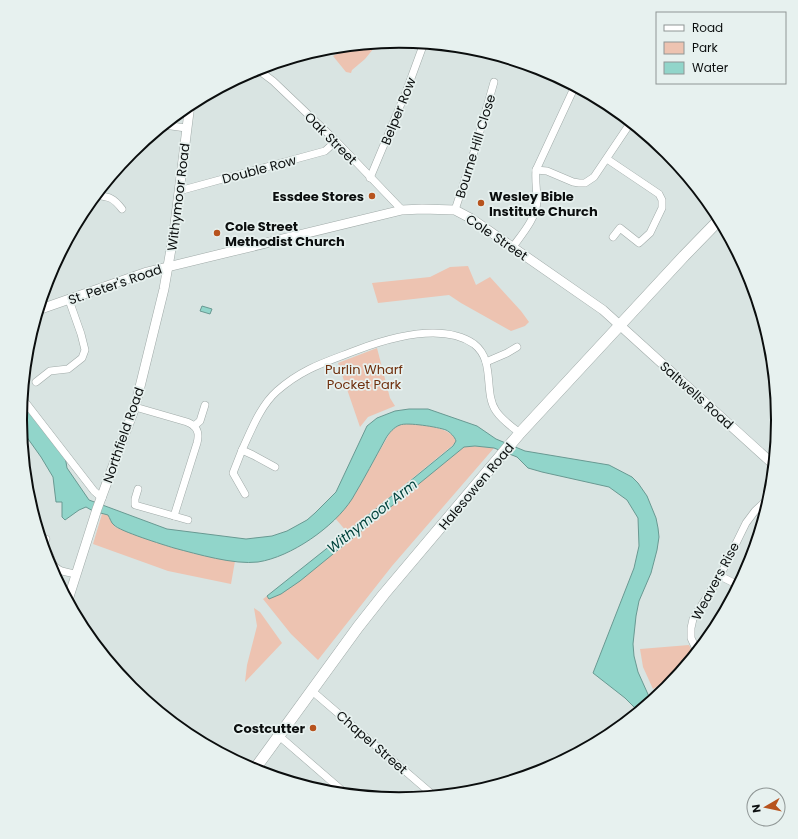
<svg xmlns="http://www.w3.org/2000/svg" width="798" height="839" viewBox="0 0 798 839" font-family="Poppins,sans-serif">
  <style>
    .green { fill: #edc3b1 }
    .water { fill: #91d5ca; stroke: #699992 }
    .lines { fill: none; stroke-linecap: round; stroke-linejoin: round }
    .street-casing { stroke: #a0aaa8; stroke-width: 8 }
    .secondary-casing { stroke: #a0aaa8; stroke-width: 10 }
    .primary-casing { stroke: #a0aaa8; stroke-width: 12 }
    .street { stroke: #fff; stroke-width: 7 }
    .secondary { stroke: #fff; stroke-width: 9 }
    .primary { stroke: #fff; stroke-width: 11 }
    .poi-dot { fill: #b7531e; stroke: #e7f1ef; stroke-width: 1.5 }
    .labels { text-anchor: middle; stroke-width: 3.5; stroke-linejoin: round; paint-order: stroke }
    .street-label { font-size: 13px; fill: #0b0e0e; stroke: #e7f1ef }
    .poi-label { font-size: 13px; font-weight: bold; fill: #0b0e0e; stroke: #e7f1ef; text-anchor: end }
    .park-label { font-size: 13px; fill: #6f2f0d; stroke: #e7f1ef }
    .water-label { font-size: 14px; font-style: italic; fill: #01433c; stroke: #e7f1ef }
    .rim { fill: none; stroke: #0b0e0e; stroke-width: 2 }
  </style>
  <rect width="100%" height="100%" fill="#d9e4e2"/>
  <g class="green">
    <path d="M371,43L374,48L365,59L352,70L351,73L346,72L333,56L343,51L341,46Z"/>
    <path d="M468,266L476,285L490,277L521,311L529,322L525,326L511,331L461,303L449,295L378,303L372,283L430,277L450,267Z"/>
    <path d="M377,348L390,398L395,406L368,417L360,427L338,363Z"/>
    <path d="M407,423C420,424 452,427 456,441L453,445L347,532L335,518L352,499L391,431L399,425Z"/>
    <path d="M475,446L494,448L392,566L318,660L291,634L263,599L267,596L270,599L464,447Z"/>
    <path d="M102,514L108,515L115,527L155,542L196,554L235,561L231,584L168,571L93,544Z"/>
    <path d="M254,608L260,612L282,643L245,682L247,665L257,626Z"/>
    <path d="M689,645L694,655C682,669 669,680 653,689L643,667L640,649Z"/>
  </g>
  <g class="water">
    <path d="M202,306L212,309L210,314L200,311Z"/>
    <path d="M22,403L63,453L66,462L67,468L89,500L167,529L246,539L272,536L287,531L307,520L315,513L336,492L367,426L377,418L395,411L409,409H428L477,426L496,439L525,451L609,465L632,477L638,483L647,496L656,518L658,528L659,537L657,550L651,573L639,601L636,616L633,644L634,656L638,672L651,701L638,711L625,698L593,673L634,568L639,546L638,518L627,500L609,487L542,472L528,468L517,457L494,448L475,446L464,447L300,581L281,594L269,599L267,596L360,522L453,446L456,441C455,437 450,432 446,430C438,427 407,422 400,425C394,427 389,433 386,438C375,458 364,479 352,499C334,527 291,557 258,562C234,565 197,554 174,548C164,545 119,531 114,525C111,523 110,518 108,515L93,511L86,507L79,510L65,520L62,517V502H56L53,477L41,457L21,429L20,419Z"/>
  </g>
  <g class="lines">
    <g class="street-casing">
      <g id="street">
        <path d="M257,69L273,81L336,141L402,210"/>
        <path d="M164,125L186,128"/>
        <path d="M607,159L659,194L662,200V208L650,233L639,243L620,228L613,237"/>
        <path d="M536,170L547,171L573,182L579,183H585L594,177L631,122"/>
        <path d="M370,178L406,92L424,43"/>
        <path d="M179,191L325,151L336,141"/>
        <path d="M95,195C109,197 113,197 122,209"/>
        <path d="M455,210L475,149L494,82"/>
        <path d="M512,248C522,234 536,219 537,201C537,191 535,181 536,170L575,86"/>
        <path d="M486,362L507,353L517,347"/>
        <path d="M36,382L50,371L68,369L82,358L85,350L81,334L69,300"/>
        <path d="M22,398L94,491L102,498"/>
        <path d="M135,407L187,422C197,426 200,432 197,443L174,516"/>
        <path d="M194,426L200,421L205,405"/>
        <path d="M242,450L233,473L245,494"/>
        <path d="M275,467L253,455L242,450C251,431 260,406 277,391C303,368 326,362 357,350C389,338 442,322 474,344C496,361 483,392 496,411C502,420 512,427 520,433"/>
        <path d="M138,489L135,499V505L188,520"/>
        <path d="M43,545L46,539"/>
        <path d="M44,548C49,552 50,556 52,562C56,572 67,572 76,574"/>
        <path d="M720,576L738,585"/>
        <path d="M697,651L691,638V628L693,619L720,576L746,523L755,511L770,497"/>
        <path d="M311,690L433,795"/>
        <path d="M278,735L345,793"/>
      </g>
    </g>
    <g class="secondary-casing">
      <g id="secondary">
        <path d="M38,310L147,272L402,210L422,209L455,210L472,219L603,310L774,465"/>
        <path d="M68,600L97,509L135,407L164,289L174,232L190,104"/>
      </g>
    </g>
    <g class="primary-casing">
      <path id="primary" d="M254,770L358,627L384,594L520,433L684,256L720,219"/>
    </g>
    <use href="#street" class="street"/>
    <use href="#secondary" class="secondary"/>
    <use href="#primary" class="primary"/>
  </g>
  <g class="poi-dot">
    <circle cx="372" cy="196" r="4"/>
    <circle cx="481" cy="203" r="4"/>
    <circle cx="217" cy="233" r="4"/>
    <circle cx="313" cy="728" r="4"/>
  </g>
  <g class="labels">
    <g class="street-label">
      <text transform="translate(398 111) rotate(-68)" y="5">Belper Row</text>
      <text transform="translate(331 138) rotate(45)" y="5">Oak Street</text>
      <text transform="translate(475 146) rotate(-73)" y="5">Bourne Hill Close</text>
      <text transform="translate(259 169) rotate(-15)" y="5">Double Row</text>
      <text transform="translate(178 197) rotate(-83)" y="5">Withymoor Road</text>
      <text transform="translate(497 237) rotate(34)" y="5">Cole Street</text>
      <text transform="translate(115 284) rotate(-19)" y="5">St. Peter's Road</text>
      <text transform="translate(697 395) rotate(42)" y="5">Saltwells Road</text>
      <text transform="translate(123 435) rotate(-71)" y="5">Northfield Road</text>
      <text transform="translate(476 486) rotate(-50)" y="5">Halesowen Road</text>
      <text transform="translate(715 581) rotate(-62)" y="5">Weavers Rise</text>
      <text transform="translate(372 742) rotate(41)" y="5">Chapel Street</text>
    </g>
    <g class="poi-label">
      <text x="364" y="201">Essdee Stores</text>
      <text x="489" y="201" text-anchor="start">Wesley Bible<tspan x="489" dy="15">Institute Church</tspan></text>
      <text x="225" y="231" text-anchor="start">Cole Street<tspan x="225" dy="15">Methodist Church</tspan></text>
      <text x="305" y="733">Costcutter</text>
    </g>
    <g class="park-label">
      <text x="364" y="374">Purlin Wharf<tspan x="364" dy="15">Pocket Park</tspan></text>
    </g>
    <g class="water-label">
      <text transform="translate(372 516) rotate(-38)" y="5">Withymoor Arm</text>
    </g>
  </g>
  <path d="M0 0H798V839H0ZM27 420a372 372 0 1 1 744 0a372 372 0 1 1-744 0Z" fill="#e7f1ef" fill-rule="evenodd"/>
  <path class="rim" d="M27 420a372 372 0 1 1 744 0a372 372 0 1 1-744 0Z"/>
  <rect x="656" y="12" width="130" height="72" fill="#e7f1ef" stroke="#8f9695"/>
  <rect x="664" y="25" width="20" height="6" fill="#ffffff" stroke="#8f9695"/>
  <text x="692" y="32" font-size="12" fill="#0b0e0e">Road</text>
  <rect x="664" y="42" width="20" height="12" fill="#edc3b1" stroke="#8f9695"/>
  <text x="692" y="52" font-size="12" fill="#0b0e0e">Park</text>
  <rect x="664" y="62" width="20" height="12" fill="#91d5ca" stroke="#8f9695"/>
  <text x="692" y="72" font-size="12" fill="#0b0e0e">Water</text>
  <g transform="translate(766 807) rotate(261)"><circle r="19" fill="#e7f1ef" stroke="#8f9695"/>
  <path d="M0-3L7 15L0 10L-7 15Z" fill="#b7531e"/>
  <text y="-6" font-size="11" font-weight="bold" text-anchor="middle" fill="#0b0e0e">N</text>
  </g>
</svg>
